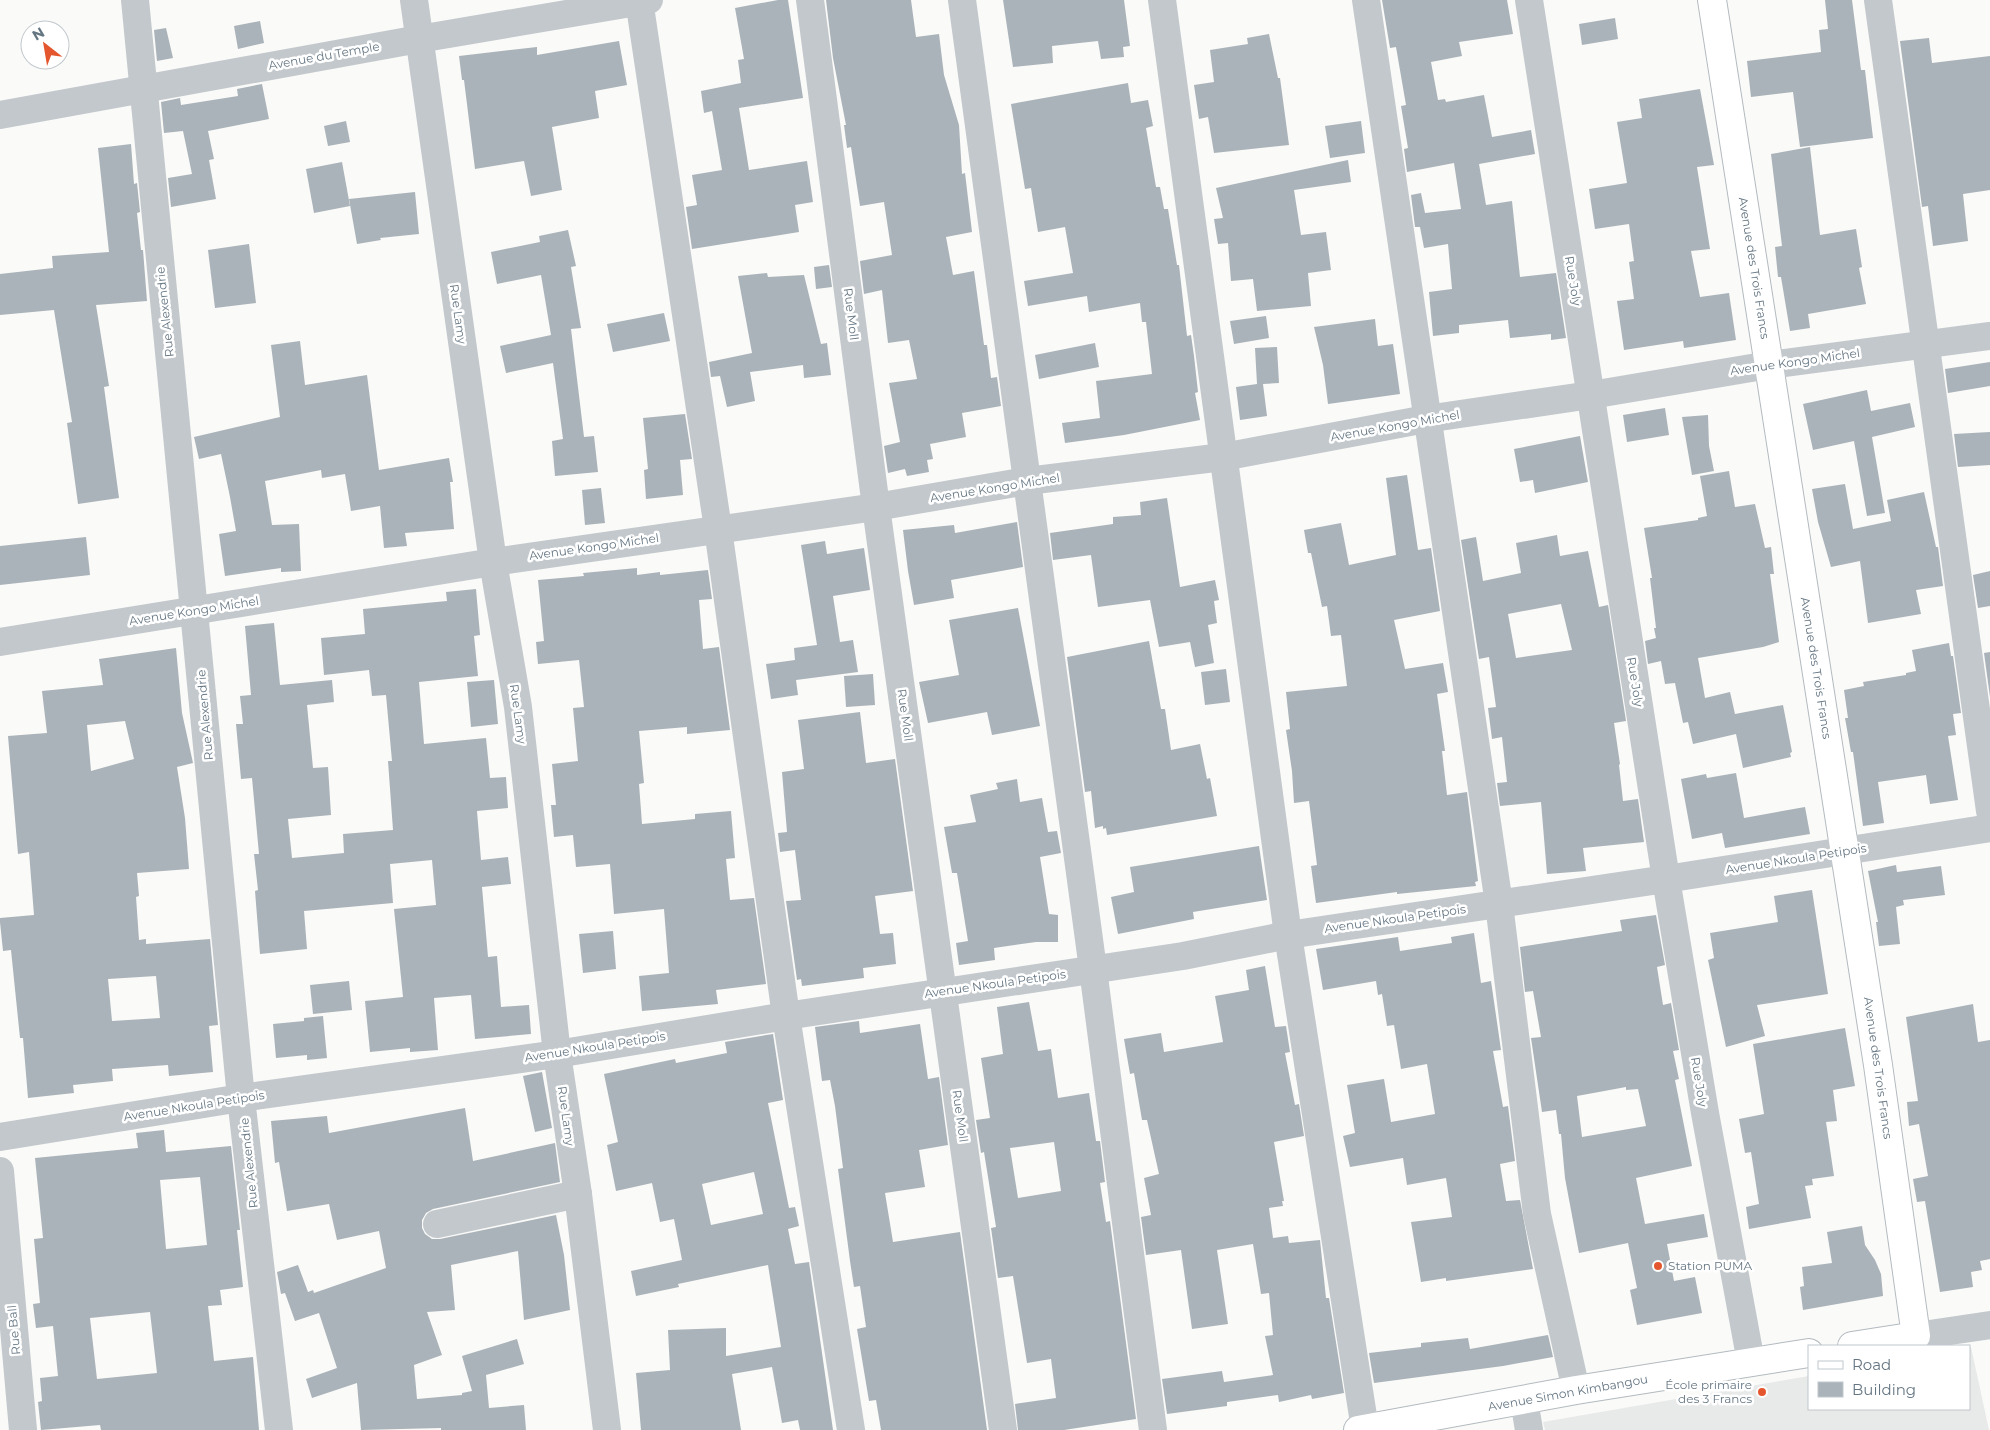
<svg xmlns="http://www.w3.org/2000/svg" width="1990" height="1430" viewBox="0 0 1990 1430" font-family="Montserrat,sans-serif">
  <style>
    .built { fill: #e8e9e9 }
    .building { fill: #aab3b9; fill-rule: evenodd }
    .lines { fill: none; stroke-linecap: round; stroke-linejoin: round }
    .secondary-casing { stroke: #b3babf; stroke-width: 30 }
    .street { stroke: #c3c8cc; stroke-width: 28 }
    .secondary { stroke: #fff; stroke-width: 28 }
    .poi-dot { fill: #e4572e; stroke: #fff; stroke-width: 2 }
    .labels { text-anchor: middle; stroke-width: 5; stroke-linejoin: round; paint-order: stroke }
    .street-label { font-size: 12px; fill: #657683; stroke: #fff }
    .poi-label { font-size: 12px; fill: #657683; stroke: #fff; text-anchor: start }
  </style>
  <rect width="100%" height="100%" fill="#fafaf8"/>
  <path class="built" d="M1971,1347L1989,1430H1545L1543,1422L1809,1376V1409H1969V1348Z"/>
  <g class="building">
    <path d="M778,0H788L803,98L739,108L749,170L807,161L813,202L795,205L799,232L692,249L686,207L697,205L692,175L722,170L712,111L704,113L701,91L741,83L738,60L744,59L735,8Z"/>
    <path d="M826,0H911L916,37L939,34L944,75L959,125L962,174L965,173L972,232L946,237L953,275L974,271L984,345H987L991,378L997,377L1001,406L962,413L966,437L930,444L933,459L927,460L929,472L907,476L905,469L888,473L884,446L900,442L889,383L917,379L909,340L888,343L882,290L864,294L860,261L892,255L884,202L860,206L851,147L847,148L844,125H846L833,58Z"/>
    <path d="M1003,0H1124L1130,46L1123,47L1124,57L1101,59L1098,41L1052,46L1053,63L1013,67Z"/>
    <path d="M1382,0H1507L1513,34L1459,42L1462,56L1431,62L1438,100L1445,99L1446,102L1484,95L1492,137L1531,130L1535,154L1479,164L1486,205L1512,201L1520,277L1556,273L1566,338L1551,340V334L1510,338L1508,320L1459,325V333L1433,336L1429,292L1452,289L1448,244L1424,248L1420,227H1415L1411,195L1421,193L1425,213L1461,209L1454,163L1407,172L1404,149L1408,148L1401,106L1406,105L1396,47L1390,48Z"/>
    <path d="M1825,0H1852L1861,70H1865L1873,138L1800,147L1793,92L1751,97L1747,61L1821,52L1819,30L1828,29Z"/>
    <path d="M1615,18L1618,39L1582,45L1579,24Z"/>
    <path d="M260,21L264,43L238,49L234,26Z"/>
    <path d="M166,28L173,58L157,61L154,30Z"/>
    <path d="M1269,34L1278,78H1280L1289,145L1214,153L1208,117L1199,119L1194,85L1214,82L1210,50L1248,44L1247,38Z"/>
    <path d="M1929,38L1932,63L1990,56V190L1963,194L1968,241L1933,246L1928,206L1922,207L1900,41Z"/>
    <path d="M619,41L627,85L595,91L599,118L552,127L562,190L531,196L524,161L475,169L464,80H462L459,56L537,47V55Z"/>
    <path d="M1128,83L1131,103L1148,100L1153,126L1146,128L1156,187H1160L1164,209H1168L1177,265H1179L1187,336L1191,335L1194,356L1198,392L1195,393L1200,420L1124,435L1065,443L1062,423L1100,418L1096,381L1152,374L1146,322H1142L1140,303L1089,312L1087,296L1028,306L1024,281L1073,273L1065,227L1038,232L1031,188L1025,189L1011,104Z"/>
    <path d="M262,84L269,119L208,131L214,159L209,160L216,199L171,207L168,178L192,174L183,131L164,133L161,102L180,98L181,105L238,96L237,89Z"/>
    <path d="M1700,89L1714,165L1697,167L1710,249L1691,251L1700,297L1729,293L1736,340L1684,348L1683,341L1624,350L1617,301L1634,299L1629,262L1634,261L1629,224L1595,229L1589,189L1627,183L1617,122L1642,118L1639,99Z"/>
    <path d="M346,121L350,142L328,146L324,126Z"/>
    <path d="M1361,121L1365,153L1330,158L1325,126Z"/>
    <path d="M131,144L134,184L137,183L140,212L137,213L141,250H143L147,301L96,305L109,386L104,387L119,498L78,504L67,423L72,422L54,310L0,315V274L53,268L52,256L109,252L98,148Z"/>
    <path d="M1810,147L1820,235L1856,229L1862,267L1859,268L1866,304L1808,314L1810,328L1790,331L1781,277H1778L1775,247L1782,246L1771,154Z"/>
    <path d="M1348,160L1351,182L1294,190L1301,235L1326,232L1331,270L1308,273L1311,306L1257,311L1253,279L1231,281L1228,243L1218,244L1214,219L1223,218L1216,188Z"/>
    <path d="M342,162L350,206L314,213L306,169Z"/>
    <path d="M415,192L419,234L380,238L381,240L357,244L349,199Z"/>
    <path d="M568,230L576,266L571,267L581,328L571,329L584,437L594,436L598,472L555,476L552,441L563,439L553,363L506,373L500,346L551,335L541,275L497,284L491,252L540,242L539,236Z"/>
    <path d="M249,244L256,303L215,308L208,250Z"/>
    <path d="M829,265L832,287L816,289L814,267Z"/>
    <path d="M767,273L768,277L804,275L821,344L827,343L831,375L804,378L803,365L750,372L755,401L727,407L720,376L711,377L709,362L752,353L738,276Z"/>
    <path d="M664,313L670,341L613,352L607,324Z"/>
    <path d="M1266,316L1269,338L1234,344L1230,321Z"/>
    <path d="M1375,319L1378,346L1393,344L1400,394L1328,404L1323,365L1314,327Z"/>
    <path d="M300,341L305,385L367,375L379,470L449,458L453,482H450L454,529L405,533L407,546L384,548L380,506L351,511L345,474L322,478L321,470L265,481L272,525L299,524L301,571L281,572V568L225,576L219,534L236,531L230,497L221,454L199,459L194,437L280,417L271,345Z"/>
    <path d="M1095,343L1099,367L1039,379L1035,355Z"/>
    <path d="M1277,347L1279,383L1263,384L1267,416L1240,420L1236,387L1257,384L1255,348Z"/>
    <path d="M1990,362V386L1948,393L1945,369Z"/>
    <path d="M1867,390L1871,411L1910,403L1915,427L1872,437L1885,513L1867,516L1854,441L1813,450L1803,404Z"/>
    <path d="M1665,408L1669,435L1627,442L1623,415Z"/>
    <path d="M685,414L692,459L680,460L683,495L646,499L644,470L648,469L643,418Z"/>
    <path d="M1708,415L1709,446L1714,471L1692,475L1682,417Z"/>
    <path d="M1990,432V465L1958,467L1954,434Z"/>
    <path d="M1580,436L1588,482L1535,493L1533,480L1520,482L1514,449Z"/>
    <path d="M1729,471L1735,507L1755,504L1765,548L1771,547L1774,574H1770L1779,642L1763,647L1698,658L1705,698L1730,692L1735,714L1783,705L1792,752L1790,753L1791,757L1743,768L1736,734L1693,744L1688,722L1683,723L1675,683L1665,684L1661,661L1648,664L1645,641L1656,638L1654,628H1656L1650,578H1652L1644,528L1698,520V518L1707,516L1700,476Z"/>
    <path d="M1407,475L1418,550L1431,548L1440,611L1394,620L1405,669L1443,663L1448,692L1437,694L1445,751H1442L1447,795L1467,792L1478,881L1475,882L1476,886L1397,894V892L1316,903L1311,866L1317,865L1309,801L1294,803L1292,771L1286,730L1290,729L1286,692L1347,686L1341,635L1331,636L1327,606L1322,607L1311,553H1308L1304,530L1341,523L1349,565L1396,555L1386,478Z"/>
    <path d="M1845,484L1853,529L1891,521L1887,500L1924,492L1936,547H1938L1943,586L1916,590L1921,614L1868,623L1860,561L1831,567L1818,522L1812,489Z"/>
    <path d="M601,488L605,523L585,525L582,490Z"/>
    <path d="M1167,498L1180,587L1215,580L1219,600L1214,601L1217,623L1208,625L1214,663L1195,667L1190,642L1159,647L1150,600L1098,607L1091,555L1053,560L1050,533L1113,524V517L1141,515L1140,502Z"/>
    <path d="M1017,522L1023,567L951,580L954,598L914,605L908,571L903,530L954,525L955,533Z"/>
    <path d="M1557,535L1560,556L1588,551L1599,607L1608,605L1626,721L1614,723L1620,764L1619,765L1623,801L1638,799L1644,842L1583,848L1586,871L1547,874L1541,802L1500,806L1497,783L1507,782L1502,737L1492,739L1488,708L1496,707L1489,657L1479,659L1461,540L1476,537L1483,581L1521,573L1516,543ZM1561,604L1572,650L1516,658L1508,614Z"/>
    <path d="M86,537L90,575L0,585V546Z"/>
    <path d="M825,541L827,554L864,548L870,590L833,596L840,642L853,640L858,672L796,680L798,695L771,699L766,664L795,660L794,648L817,645L801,545Z"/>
    <path d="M637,568V575L660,572V575L708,570L712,599L699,600L703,649L719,647L730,730L687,734V727L639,731L644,783L639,784L642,824L695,819V814L731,811L735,858L726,859L730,900L754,898L766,984L716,990L718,1004L642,1011L639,976L669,973L664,909L614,914L610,864L576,867L573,835L554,837L551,805H556L552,764L578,761L573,708L584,707L579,660L538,664L536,642L544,641L538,580L584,576L583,573Z"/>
    <path d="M1990,571V606L1978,608L1973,575Z"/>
    <path d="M476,589L480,635L474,636L478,676L419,682L424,744L486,738L490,778L506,777L508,808L477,811L481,860L508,857L511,884L482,887L488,957L497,956L501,1007L529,1005L531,1034L475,1039L471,995L434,998L438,1050L410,1052V1048L370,1052L365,1001L403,997L394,909L436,905L432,860L390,864L393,903L304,911L307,949L260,954L255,891L258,890L254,854H259L252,778L241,779L236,724H243L240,696L251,695L245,626L274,623L280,685L332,680L334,702L307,705L313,768L328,767L331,815L288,819L292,858L344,853L343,834L393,830L388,761H392L386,695L372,696L369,670L324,675L321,638L365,634L363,609L447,601L446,592Z"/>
    <path d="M1018,608L1040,726L992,735L987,712L928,723L919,682L959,675L949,620Z"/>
    <path d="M1149,641L1161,709H1165L1171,750L1200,744L1207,779L1210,778L1217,816L1107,835L1106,828L1103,829V826L1095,828L1091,791L1085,792L1067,657Z"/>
    <path d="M1949,643L1951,656H1953L1961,713L1953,714L1956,735L1948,736L1958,800L1930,804L1926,775L1878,782L1884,823L1863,826L1853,752H1851L1845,718H1848L1844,690L1864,686L1863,682L1906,675V673L1916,671L1912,650Z"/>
    <path d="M176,648L182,713L193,763L177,767L185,818L189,869L137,873L139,896L136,897L139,940L146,939V944L210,939L218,1025L209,1026L213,1072L169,1076L168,1065L112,1069L113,1081L73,1085L74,1093L28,1098L23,1038H20L11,950L3,951L0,922V918L34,915L29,852L18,854L8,736L47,733L42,691L103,685L99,659ZM125,721L134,759L91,771L87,725ZM156,976L160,1018L112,1021L108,979Z"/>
    <path d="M1990,652V697L1984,653Z"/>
    <path d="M1226,669L1230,702L1205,705L1201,672Z"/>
    <path d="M873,674L875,705L846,707L844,676Z"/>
    <path d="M494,680L498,724L471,727L467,682Z"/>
    <path d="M860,712L866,763L895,759L913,891L875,896L880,934L893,933L896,964L863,968L864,978L802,986L801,979L797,980L786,901L801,900L795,850L780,852L778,833L787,832L782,772L804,769L798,720Z"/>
    <path d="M1736,773L1744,818L1805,807L1810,834L1725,848L1722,833L1692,839L1681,779L1706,774L1707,778Z"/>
    <path d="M1017,779L1020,802L1042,798L1048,832L1057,831L1061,853L1040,857L1049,914L1058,915V942H1036L994,948L995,960L959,965L956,943L968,941L957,873H952L944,827L976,822L970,795L998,789L996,783Z"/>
    <path d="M1259,846L1267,900L1193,912L1194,919L1118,934L1111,897L1134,892L1130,867Z"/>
    <path d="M1896,865L1897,872L1941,866L1945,895L1903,900L1904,905L1896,907L1900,944L1879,946L1876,922H1878L1868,871Z"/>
    <path d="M1812,890L1828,994L1757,1005L1765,1036L1726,1047L1708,960L1714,958L1710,933L1778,922L1774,896Z"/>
    <path d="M1656,915L1665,965L1657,967L1663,1005L1671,1003L1679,1050L1673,1051L1679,1079L1675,1080L1692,1166L1636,1178L1645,1224L1704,1214L1708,1237L1667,1244L1674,1281L1695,1277L1702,1313L1637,1325L1630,1290L1637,1288L1628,1243L1579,1253L1565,1178L1561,1134H1559L1556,1110L1542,1112L1531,1038L1541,1037L1533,991L1525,992L1520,947L1622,931L1620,920ZM1626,1087V1090L1638,1089L1646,1126L1582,1137L1577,1096Z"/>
    <path d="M613,931L616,969L583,973L579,934Z"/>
    <path d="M1474,933L1481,983L1491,981L1501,1050L1493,1051L1503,1107L1508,1106L1515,1161L1500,1164L1506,1201L1520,1200L1533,1269L1446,1281V1278L1421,1282L1411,1222L1452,1217L1446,1178L1407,1185L1403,1158L1350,1167L1343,1136L1355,1133L1347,1085L1384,1079L1391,1122L1435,1114L1427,1064L1401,1069L1394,1025L1387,1026L1382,994L1378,995L1376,981L1323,990L1316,949L1398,937L1400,951L1452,943L1451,937Z"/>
    <path d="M1265,966L1275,1027L1286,1026L1290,1052L1285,1053L1295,1105L1299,1104L1304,1136L1274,1142L1284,1201H1282L1283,1206L1269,1208L1273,1238L1288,1236L1289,1243L1320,1240L1326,1298H1329L1344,1393L1312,1399L1311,1395L1279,1402L1278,1395L1227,1402V1406L1167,1414L1162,1379L1222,1371L1224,1382L1273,1375L1265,1336L1273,1335L1269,1293L1261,1294L1253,1244L1217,1250L1228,1324L1192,1329L1181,1250L1146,1255L1141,1217L1151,1215L1144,1178L1159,1174L1147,1120H1142L1134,1073L1130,1074L1124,1039L1161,1033L1164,1052L1223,1042L1215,996L1249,990L1246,970Z"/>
    <path d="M349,981L352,1010L313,1014L310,985Z"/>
    <path d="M1029,1002L1038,1051L1051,1049L1058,1098L1089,1093L1096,1141H1100L1105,1182L1100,1183L1106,1222L1110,1221L1136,1419L1064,1430H1018L1015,1404L1056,1398L1051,1359L1027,1363L1013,1276L998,1278L991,1228L996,1227L984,1152L981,1153L976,1120L990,1118L981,1058L1003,1054L997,1007ZM1054,1142L1061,1191L1018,1198L1010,1148Z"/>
    <path d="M1973,1004L1978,1042L1990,1040V1259L1980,1261L1982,1270L1971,1272L1973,1287L1940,1292L1925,1201L1917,1202L1913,1179L1928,1176L1919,1124L1909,1126L1907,1102L1918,1101L1906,1017Z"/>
    <path d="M323,1016L327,1058L307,1060V1055L276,1058L273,1024L304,1021V1018Z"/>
    <path d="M859,1021L860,1033L920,1024L928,1079L939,1077L948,1145L919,1150L925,1187L885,1193L893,1242L960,1232L987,1430H881L876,1400L869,1401L857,1329L866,1327L860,1286L854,1287L850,1261L838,1169L843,1168L835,1106L830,1080L822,1081L815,1027Z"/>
    <path d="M1845,1028L1855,1086L1833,1090L1837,1121L1826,1122L1834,1176L1812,1179L1813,1185L1805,1186L1811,1218L1749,1229L1746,1207L1759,1204L1751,1152L1745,1153L1739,1119L1764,1114L1753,1044Z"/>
    <path d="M773,1034L783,1100L768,1103L789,1208L795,1207L799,1226L788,1229L795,1264L809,1262L833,1430H800L798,1420L782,1423L772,1367L732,1374L741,1430H641L636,1373L670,1370L668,1330L726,1328V1356L781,1347L768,1265L678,1284L679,1287L636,1296L631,1271L682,1260L674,1219L660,1222L652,1183L616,1191L607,1145L618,1142L604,1074L675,1059L676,1063L727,1053L725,1042ZM754,1172L763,1214L711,1225L702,1184Z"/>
    <path d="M542,1072L552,1128L535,1132L523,1076Z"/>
    <path d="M465,1108L473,1161L555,1143L560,1182L433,1209L426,1213L422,1220V1228L425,1234L432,1239H440L556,1215L564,1255L570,1310L524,1320L518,1251L451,1265L455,1310L427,1312L442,1355L414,1365L417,1399L462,1395V1393L472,1391L462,1356L517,1339L524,1364L486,1375L489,1408L524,1405L526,1430H441V1428L361,1430L357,1383L312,1398L306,1379L337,1368L319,1313L295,1321L285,1293L281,1294L277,1272L298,1265L308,1292L313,1290L314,1293L386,1268L379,1231L337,1240L329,1204L287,1211L279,1162L275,1163L271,1121L327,1116L329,1133Z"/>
    <path d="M164,1130L166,1152L231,1146L240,1230H237L243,1287L220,1290L222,1305L208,1306L214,1361L253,1357L259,1430H101L100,1425L41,1430L38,1402L42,1401L40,1378L58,1376L53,1326L36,1328L33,1304L40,1303L34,1239L43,1238L35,1158L138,1148L136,1133ZM200,1177L207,1245L166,1249L160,1180ZM150,1312L157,1373L97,1379L90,1318Z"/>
    <path d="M1862,1226L1865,1245L1875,1260L1881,1274L1883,1296L1803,1310L1800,1287L1804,1286L1802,1267L1832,1263L1827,1232Z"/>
    <path d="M1548,1335L1553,1357L1503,1366L1374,1383L1369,1353L1421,1347V1343L1468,1338L1470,1349Z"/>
  </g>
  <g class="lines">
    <g class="secondary-casing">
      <g id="secondary">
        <path d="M1712,0L1878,1065L1916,1336L1852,1346"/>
        <path d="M1358,1430L1576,1390L1809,1353"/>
      </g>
    </g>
    <g class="street">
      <path d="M135,0L241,1098L279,1430"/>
      <path d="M414,0L493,562L518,707L557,1054L578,1194L607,1430"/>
      <path d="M639,0L718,529L786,1016L851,1430"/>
      <path d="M810,0L876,507L1003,1430"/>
      <path d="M962,0L1093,969L1153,1430"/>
      <path d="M1162,0L1288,935L1365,1429"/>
      <path d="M1366,0L1499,904L1537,1214L1576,1390"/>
      <path d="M1529,0L1666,879L1705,1113L1751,1362"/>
      <path d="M1878,0L1990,811"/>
      <path d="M0,115L419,39L649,0"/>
      <path d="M0,642L493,562L876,507L1027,481L1223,457L1426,419L1591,395L1769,365L1990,336"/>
      <path d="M0,1137L241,1098L557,1054L786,1016L1183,956L1288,935L1666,879L1990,828"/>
      <path d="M0,1171L23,1430"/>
      <path d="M437,1224L578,1194"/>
      <path d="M1916,1336L1990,1325"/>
      <path d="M1524,1400L1529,1430"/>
    </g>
    <use href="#secondary" class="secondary"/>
  </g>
  <g class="poi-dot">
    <circle cx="1658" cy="1266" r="5"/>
    <circle cx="1762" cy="1392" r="5"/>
  </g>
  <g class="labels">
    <g class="street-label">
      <text transform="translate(324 56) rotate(-10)" y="4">Avenue du Temple</text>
      <text transform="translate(1754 268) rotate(81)" y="4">Avenue des Trois Francs</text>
      <text transform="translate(1573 281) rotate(81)" y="4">Rue Joly</text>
      <text transform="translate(165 312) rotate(-96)" y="4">Rue Alexendrie</text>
      <text transform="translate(458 314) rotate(82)" y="4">Rue Lamy</text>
      <text transform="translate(851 314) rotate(83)" y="4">Rue Moll</text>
      <text transform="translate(1795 362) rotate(-8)" y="4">Avenue Kongo Michel</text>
      <text transform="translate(1395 426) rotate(-10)" y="4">Avenue Kongo Michel</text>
      <text transform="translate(995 488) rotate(-9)" y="4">Avenue Kongo Michel</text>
      <text transform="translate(594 547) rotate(-8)" y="4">Avenue Kongo Michel</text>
      <text transform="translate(194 611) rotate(-9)" y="4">Avenue Kongo Michel</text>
      <text transform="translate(1816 668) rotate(81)" y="4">Avenue des Trois Francs</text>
      <text transform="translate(1635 682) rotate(81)" y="4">Rue Joly</text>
      <text transform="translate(518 714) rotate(82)" y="4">Rue Lamy</text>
      <text transform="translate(205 715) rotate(-95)" y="4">Rue Alexendrie</text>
      <text transform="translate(905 715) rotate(82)" y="4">Rue Moll</text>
      <text transform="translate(1796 859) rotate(-9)" y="4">Avenue Nkoula Petipois</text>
      <text transform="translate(1395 919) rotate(-8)" y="4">Avenue Nkoula Petipois</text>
      <text transform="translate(995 984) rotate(-8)" y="4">Avenue Nkoula Petipois</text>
      <text transform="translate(595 1047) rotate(-9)" y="4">Avenue Nkoula Petipois</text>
      <text transform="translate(1878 1068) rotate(82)" y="4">Avenue des Trois Francs</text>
      <text transform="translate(1699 1082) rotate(81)" y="4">Rue Joly</text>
      <text transform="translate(194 1106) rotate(-9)" y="4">Avenue Nkoula Petipois</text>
      <text transform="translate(566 1116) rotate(82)" y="4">Rue Lamy</text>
      <text transform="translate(960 1116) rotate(82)" y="4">Rue Moll</text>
      <text transform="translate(249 1163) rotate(-96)" y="4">Rue Alexendrie</text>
      <text transform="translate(14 1330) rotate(-95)" y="4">Rue Ball</text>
      <text transform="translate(1568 1393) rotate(-10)" y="4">Avenue Simon Kimbangou</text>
    </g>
    <g class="poi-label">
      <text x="1668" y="1270">Station PUMA</text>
      <text x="1752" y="1389" text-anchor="end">École primaire<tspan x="1752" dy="14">des 3 Francs</tspan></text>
    </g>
  </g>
  <rect x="1808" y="1345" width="162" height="65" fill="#ffffff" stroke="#c1c8cd"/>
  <rect x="1818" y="1361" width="25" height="8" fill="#ffffff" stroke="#c1c8cd"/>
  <text x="1852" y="1370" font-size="15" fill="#657683">Road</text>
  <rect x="1818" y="1382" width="25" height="15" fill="#aab3b9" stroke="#c1c8cd"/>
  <text x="1852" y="1395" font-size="15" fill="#657683">Building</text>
  <g transform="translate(45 45) rotate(329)"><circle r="24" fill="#ffffff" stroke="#c1c8cd"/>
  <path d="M0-4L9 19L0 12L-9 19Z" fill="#e4572e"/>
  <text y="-8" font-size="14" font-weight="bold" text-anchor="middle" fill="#657683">N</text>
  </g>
</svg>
